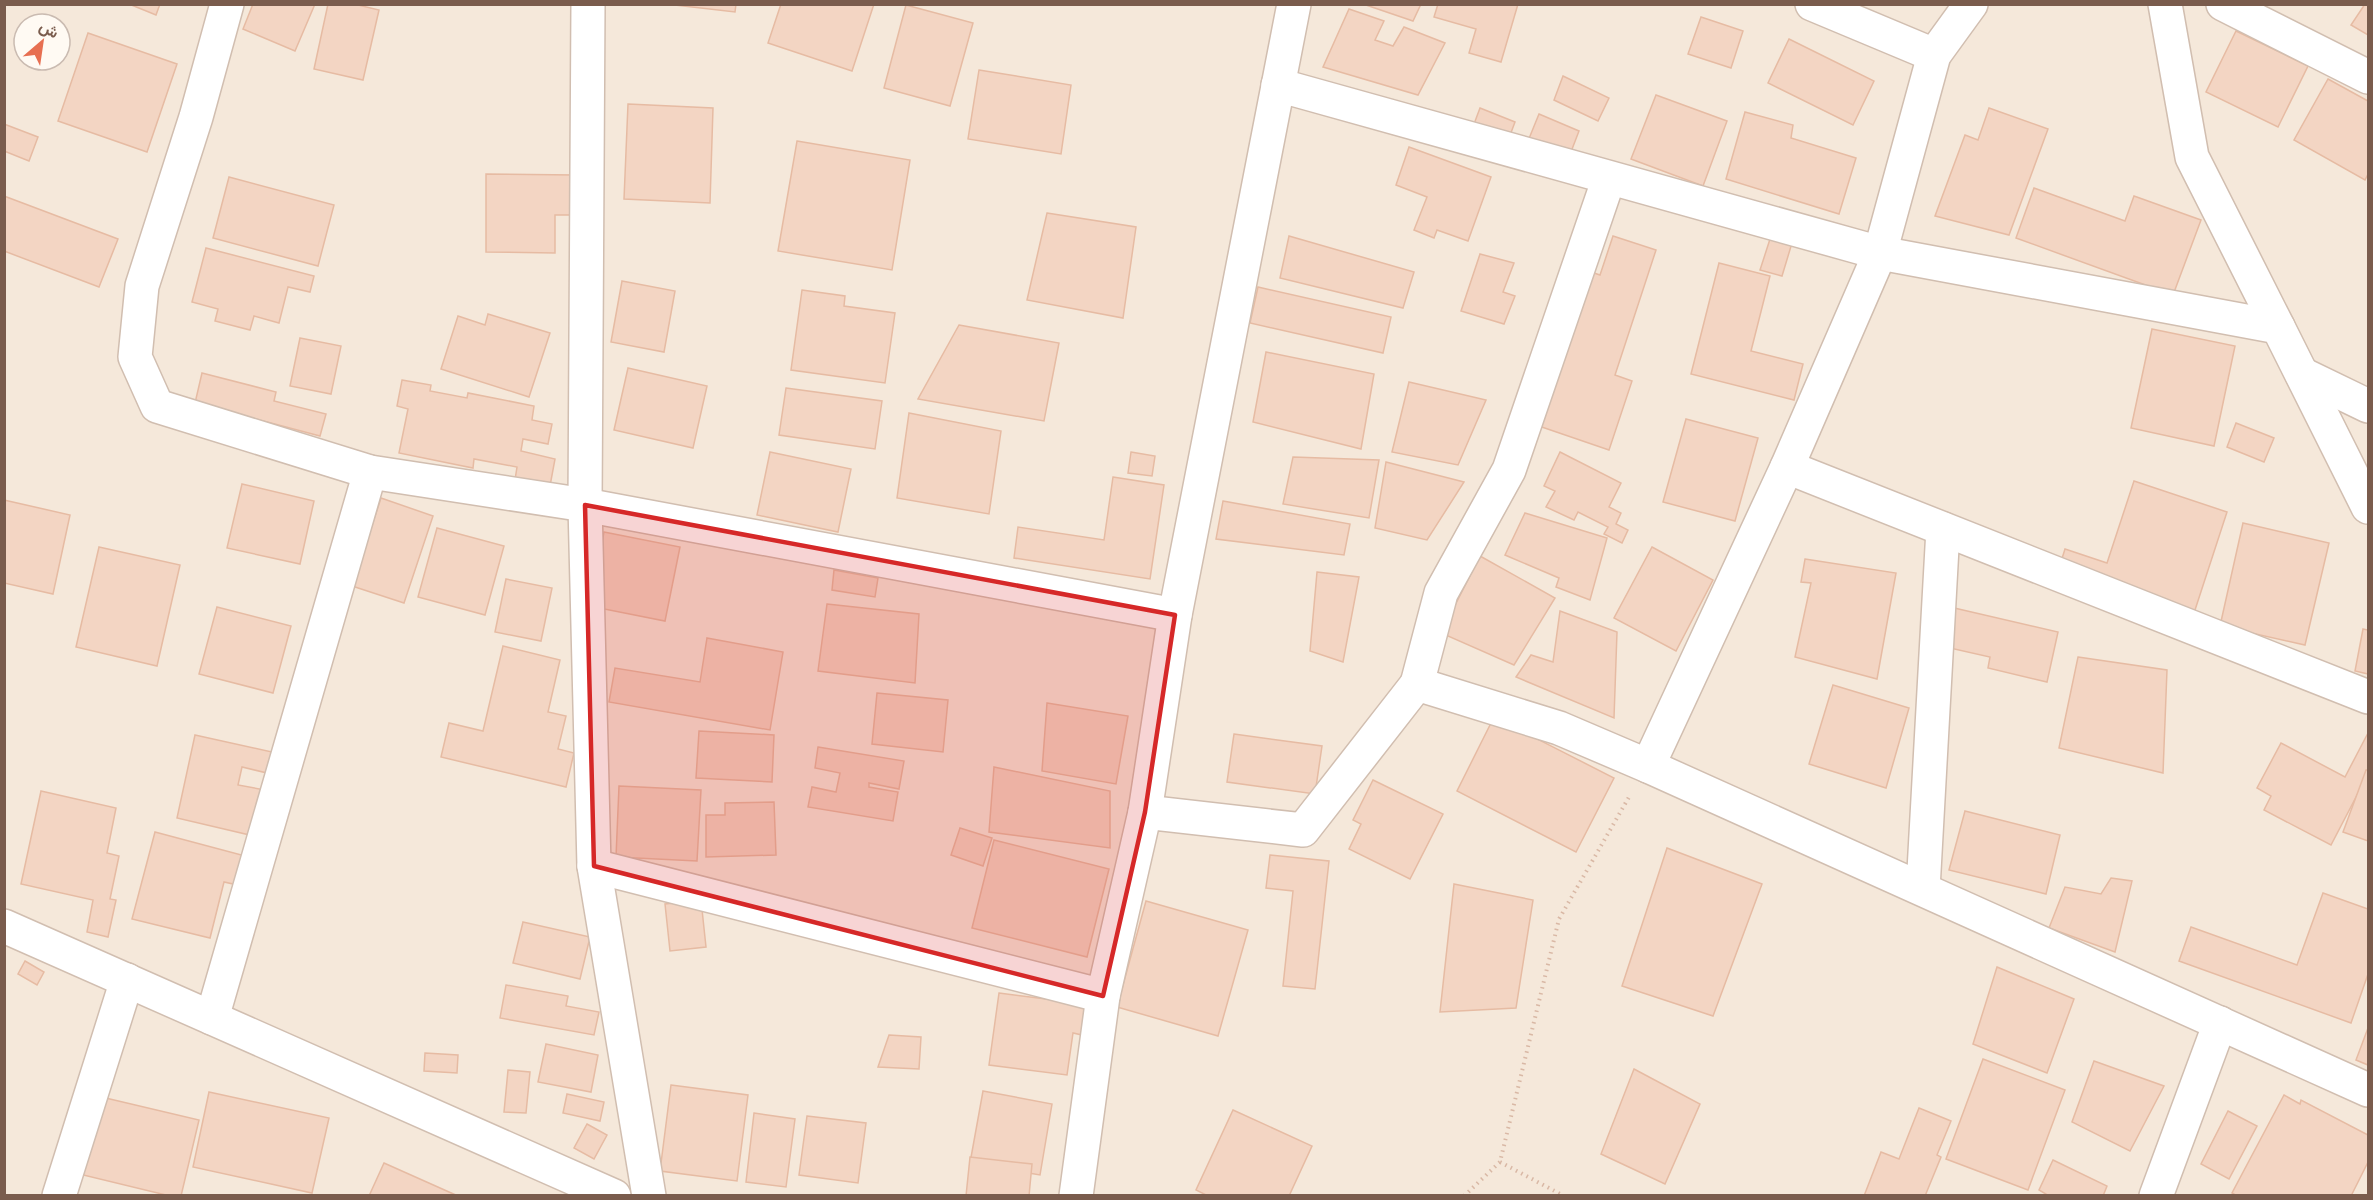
<svg xmlns="http://www.w3.org/2000/svg" width="2373" height="1200" viewBox="0 0 2373 1200" font-family="Manrope,Vazirmatn,sans-serif">
  <style>
    .residential { fill: #f5e8da; fill-rule: evenodd }
    .building { fill: #f3d5c3; stroke: #e6bba3; stroke-width: 1.5 }
    .lines { fill: none; stroke-linecap: round; stroke-linejoin: round }
    .minor-casing { stroke: #d1beb0; stroke-width: 36 }
    .path { stroke: #d9b8a5; stroke-width: 4; stroke-dasharray: 1.5 4.5; stroke-linecap: butt }
    .minor { stroke: #fff; stroke-width: 33 }
    .marked { fill: #d62828; fill-opacity: 0.2; stroke: #d62828; stroke-width: 4.5; stroke-linejoin: round }
  </style>
  <rect width="100%" height="100%" fill="#fdf6ec"/>
  <path class="residential" d="M5,5H2368V1195H5ZM24,24H60V60H24Z"/>
  <g class="building">
    <path d="M129,4H160L156,15Z"/>
    <path d="M253,4H315L295,51L243,29Z"/>
    <path d="M328,4H354L379,10L363,80L314,69Z"/>
    <path d="M666,4H736L735,12Z"/>
    <path d="M781,4H874L852,71L768,43Z"/>
    <path d="M1363,4H1421L1413,21Z"/>
    <path d="M1438,4H1518L1501,62L1469,53L1476,29L1434,17Z"/>
    <path d="M2365,4H2368V35L2351,25Z"/>
    <path d="M906,5L973,23L950,106L884,88Z"/>
    <path d="M1349,9L1384,21L1375,40L1393,46L1404,27L1445,43L1418,95L1323,67Z"/>
    <path d="M1701,17L1743,31L1731,68L1688,54Z"/>
    <path d="M2236,31L2308,66L2278,127L2206,92Z"/>
    <path d="M88,33L177,64L147,152L58,121Z"/>
    <path d="M1789,39L1874,81L1853,125L1768,83Z"/>
    <path d="M979,70L1071,85L1061,154L968,139Z"/>
    <path d="M1563,76L1609,98L1598,121L1554,100Z"/>
    <path d="M2328,79L2368,101V174L2365,180L2294,140Z"/>
    <path d="M1656,95L1727,121L1703,186L1631,159Z"/>
    <path d="M628,104L713,108L710,203L624,199Z"/>
    <path d="M1480,108L1515,122L1509,138L1474,124Z"/>
    <path d="M1989,108L2048,129L2009,235L1935,216L1965,135L1978,140Z"/>
    <path d="M1745,112L1793,125L1791,138L1856,158L1839,214L1726,179Z"/>
    <path d="M1539,114L1579,131L1569,157L1528,141Z"/>
    <path d="M4,124L38,137L29,161L4,151Z"/>
    <path d="M797,141L910,160L892,270L778,251Z"/>
    <path d="M1409,147L1491,177L1468,241L1437,230L1434,238L1414,230L1427,197L1396,185Z"/>
    <path d="M486,174L575,175V215H555V253L486,252Z"/>
    <path d="M229,177L334,205L318,266L213,238Z"/>
    <path d="M2034,188L2125,221L2134,196L2201,220L2173,295L2016,238Z"/>
    <path d="M4,196L118,239L99,287L4,251Z"/>
    <path d="M1047,213L1136,227L1123,318L1027,300Z"/>
    <path d="M1289,236L1414,272L1403,308L1280,278Z"/>
    <path d="M1613,236L1656,250L1615,375L1632,381L1609,450L1533,424L1585,270L1600,275Z"/>
    <path d="M1771,236L1792,243L1782,276L1760,270Z"/>
    <path d="M206,248L314,276L310,292L288,287L279,323L254,316L250,330L215,321L218,309L192,302Z"/>
    <path d="M1480,254L1514,263L1503,292L1515,296L1504,324L1461,311Z"/>
    <path d="M1719,263L1770,276L1751,351L1803,364L1794,400L1691,374Z"/>
    <path d="M622,281L675,291L664,352L611,342Z"/>
    <path d="M1258,287L1391,317L1383,353L1250,323Z"/>
    <path d="M802,290L845,296L844,306L895,313L885,383L791,370Z"/>
    <path d="M488,314L550,333L529,397L441,369L458,316L485,325Z"/>
    <path d="M959,325L1059,343L1044,421L918,399Z"/>
    <path d="M2152,329L2235,346L2214,446L2131,428Z"/>
    <path d="M300,338L341,346L331,394L290,386Z"/>
    <path d="M1266,352L1374,374L1361,449L1253,422Z"/>
    <path d="M628,368L707,386L693,448L614,430Z"/>
    <path d="M202,373L276,392L274,401L326,414L320,436L195,403Z"/>
    <path d="M402,380L431,385L430,391L467,398L468,393L534,406L532,420L552,424L548,444L523,439L521,451L555,459L550,486L515,480L517,467L474,459L473,468L399,453L408,409L397,406Z"/>
    <path d="M1409,382L1486,400L1458,465L1392,452Z"/>
    <path d="M786,388L882,401L875,449L779,435Z"/>
    <path d="M909,413L1001,431L989,514L897,498Z"/>
    <path d="M1686,419L1758,438L1735,521L1663,502Z"/>
    <path d="M2236,423L2274,438L2264,462L2227,447Z"/>
    <path d="M770,452L851,469L838,532L757,515Z"/>
    <path d="M1131,452L1155,456L1152,476L1128,473Z"/>
    <path d="M1560,452L1621,483L1609,507L1621,513L1616,524L1628,530L1622,543L1604,534L1608,527L1578,512L1574,520L1546,507L1555,491L1544,486Z"/>
    <path d="M1293,457L1379,460L1369,518L1283,504Z"/>
    <path d="M1386,462L1464,482L1427,540L1375,528Z"/>
    <path d="M1113,477L1164,485L1150,579L1014,558L1018,527L1104,540Z"/>
    <path d="M2134,481L2227,512L2194,613L2059,568L2065,549L2107,563Z"/>
    <path d="M242,484L314,501L300,564L227,548Z"/>
    <path d="M381,498L433,516L404,603L352,586Z"/>
    <path d="M4,500L70,515L53,594L4,583Z"/>
    <path d="M1223,501L1350,524L1344,555L1216,539Z"/>
    <path d="M1525,513L1607,538L1590,600L1556,587L1559,578L1505,555Z"/>
    <path d="M2243,523L2329,543L2305,645L2220,626Z"/>
    <path d="M437,528L504,546L485,615L418,597Z"/>
    <path d="M604,532L680,547L665,621L589,606Z"/>
    <path d="M99,547L180,565L157,666L76,647Z"/>
    <path d="M1652,547L1713,580L1676,651L1614,618Z"/>
    <path d="M1480,556L1555,598L1514,665L1441,633Z"/>
    <path d="M1805,559L1896,573L1877,679L1795,657L1811,583L1801,582Z"/>
    <path d="M834,570L878,578L875,597L832,590Z"/>
    <path d="M1317,572L1359,577L1343,662L1310,651Z"/>
    <path d="M506,579L552,588L541,641L495,632Z"/>
    <path d="M827,604L919,614L915,683L818,671Z"/>
    <path d="M217,607L291,626L273,693L199,674Z"/>
    <path d="M1950,607L2058,632L2047,682L1988,668L1990,657L1941,646Z"/>
    <path d="M1560,611L1617,632L1614,718L1516,677L1531,655L1553,662Z"/>
    <path d="M2363,629L2368,630V674L2355,671Z"/>
    <path d="M707,638L783,652L770,730L609,702L615,668L700,682Z"/>
    <path d="M503,646L560,660L548,712L566,716L558,749L574,753L566,787L441,757L449,723L483,731Z"/>
    <path d="M2078,657L2167,670L2163,773L2059,748Z"/>
    <path d="M1833,685L1909,708L1886,788L1809,764Z"/>
    <path d="M877,693L948,700L943,752L872,744Z"/>
    <path d="M1047,703L1128,716L1116,784L1042,771Z"/>
    <path d="M1494,717L1614,778L1576,852L1457,791Z"/>
    <path d="M699,731L774,735L772,782L696,778Z"/>
    <path d="M2368,733V774L2331,845L2264,810L2271,796L2257,788L2281,743L2345,777Z"/>
    <path d="M1234,734L1322,746L1315,794L1227,782Z"/>
    <path d="M195,735L272,752L267,773L242,767L238,785L265,790L254,836L177,818Z"/>
    <path d="M818,747L904,761L899,789L869,783V787L898,792L893,821L808,807L812,787L836,792L840,773L815,768Z"/>
    <path d="M994,767L1110,791V848L989,832Z"/>
    <path d="M2366,770H2368V841L2343,832Z"/>
    <path d="M1373,780L1443,814L1410,879L1349,849L1361,824L1353,820Z"/>
    <path d="M619,786L701,790L697,861L616,857Z"/>
    <path d="M41,791L116,808L107,853L119,856L110,899L116,900L108,937L87,932L93,900L21,884Z"/>
    <path d="M774,802L776,855L706,857V815H725V803Z"/>
    <path d="M1965,811L2060,835L2046,894L1949,870Z"/>
    <path d="M960,828L992,838L983,866L951,855Z"/>
    <path d="M155,832L249,857L242,886L224,882L210,938L132,919Z"/>
    <path d="M994,840L1109,869L1087,957L972,928Z"/>
    <path d="M1667,848L1762,884L1713,1016L1622,986Z"/>
    <path d="M1270,855L1329,861L1315,989L1283,986L1293,891L1266,888Z"/>
    <path d="M2111,878L2132,881L2115,952L2049,928L2065,887L2101,894Z"/>
    <path d="M1454,884L1533,900L1516,1008L1440,1012Z"/>
    <path d="M2323,893L2368,909V974L2351,1023L2179,961L2191,927L2297,965Z"/>
    <path d="M701,900L706,947L670,951L665,904Z"/>
    <path d="M1146,901L1248,930L1218,1036L1117,1007Z"/>
    <path d="M523,922L590,937L580,979L513,963Z"/>
    <path d="M25,961L44,972L37,985L18,974Z"/>
    <path d="M1997,967L2074,999L2047,1073L1973,1044Z"/>
    <path d="M506,985L568,996L566,1006L599,1012L594,1035L500,1018Z"/>
    <path d="M999,993L1086,1004L1082,1035L1073,1033L1067,1075L989,1065Z"/>
    <path d="M2368,1028V1065L2356,1060Z"/>
    <path d="M889,1035L921,1037L919,1069L878,1067Z"/>
    <path d="M546,1044L598,1055L591,1092L538,1082Z"/>
    <path d="M425,1053L458,1055L457,1073L424,1071Z"/>
    <path d="M1983,1059L2065,1090L2028,1190L1946,1159Z"/>
    <path d="M2094,1061L2164,1086L2130,1151L2072,1122Z"/>
    <path d="M1634,1069L1700,1104L1665,1184L1601,1154Z"/>
    <path d="M508,1070L530,1072L526,1113L504,1112Z"/>
    <path d="M671,1085L748,1095L737,1181L660,1171Z"/>
    <path d="M983,1091L1052,1104L1040,1175L970,1163Z"/>
    <path d="M209,1092L329,1118L312,1193L193,1167Z"/>
    <path d="M567,1094L604,1102L600,1121L563,1113Z"/>
    <path d="M93,1095L199,1120L181,1196H170L75,1173Z"/>
    <path d="M2284,1095L2300,1104L2301,1100L2368,1135V1162L2351,1196H2237L2232,1193Z"/>
    <path d="M1919,1108L1951,1121L1937,1155L1941,1157L1925,1196H1864L1881,1152L1899,1159Z"/>
    <path d="M1233,1110L1312,1146L1289,1196H1208L1196,1190Z"/>
    <path d="M2228,1111L2257,1126L2229,1179L2201,1164Z"/>
    <path d="M754,1113L795,1119L786,1187L746,1182Z"/>
    <path d="M807,1116L866,1123L858,1183L799,1175Z"/>
    <path d="M587,1124L607,1135L594,1159L574,1148Z"/>
    <path d="M970,1157L1032,1164L1029,1196H966Z"/>
    <path d="M2053,1160L2107,1186L2103,1196H2049L2039,1190Z"/>
    <path d="M384,1163L458,1196H369Z"/>
  </g>
  <g class="lines">
    <g class="minor-casing">
      <g id="minor">
        <path d="M227,4L196,117L142,286L135,357L157,406L370,472L585,505L1175,615L1294,4"/>
        <path d="M588,4L585,505L594,866L649,1196"/>
        <path d="M1812,4L1934,55"/>
        <path d="M2165,4L2192,157L2278,327"/>
        <path d="M2223,4L2368,77"/>
        <path d="M1278,85L1880,253L2278,327L2368,507"/>
        <path d="M2302,374L2368,406"/>
        <path d="M1787,467L2368,697"/>
        <path d="M1417,684L1441,593L1509,470L1609,178"/>
        <path d="M1648,766L2368,1090"/>
        <path d="M1145,812L1175,615"/>
        <path d="M594,866L1103,996L1145,812L1303,830L1417,684L1559,728L1648,766L1787,467L1880,253L1934,55L1971,4"/>
        <path d="M1923,889L1943,529"/>
        <path d="M4,926L614,1196"/>
        <path d="M212,1018L370,472"/>
        <path d="M59,1196L127,980"/>
        <path d="M1076,1196L1103,996"/>
        <path d="M2156,1196L2220,1023"/>
      </g>
    </g>
    <g class="path">
      <path d="M1500,1162L1564,1196"/>
      <path d="M1464,1196L1500,1162L1559,919L1629,797"/>
    </g>
    <use href="#minor" class="minor"/>
  </g>
  <path class="marked" d="M585,505L1175,615L1145,812L1103,996L594,866Z"/>
  <rect width="2373" height="1200" fill="none" stroke="#7a5c4d" stroke-width="12"/>
  <g transform="translate(42 42) rotate(29)"><circle r="28" fill="#fffaf3" stroke="#cabbb1" stroke-width="1.5"/>
  <path d="M0-4.5L10 22L0 15L-10 22Z" fill="#e76f51"/>
  <text y="-9" font-size="16" font-weight="bold" text-anchor="middle" fill="#7a5c4d">ش</text>
  </g>
</svg>
